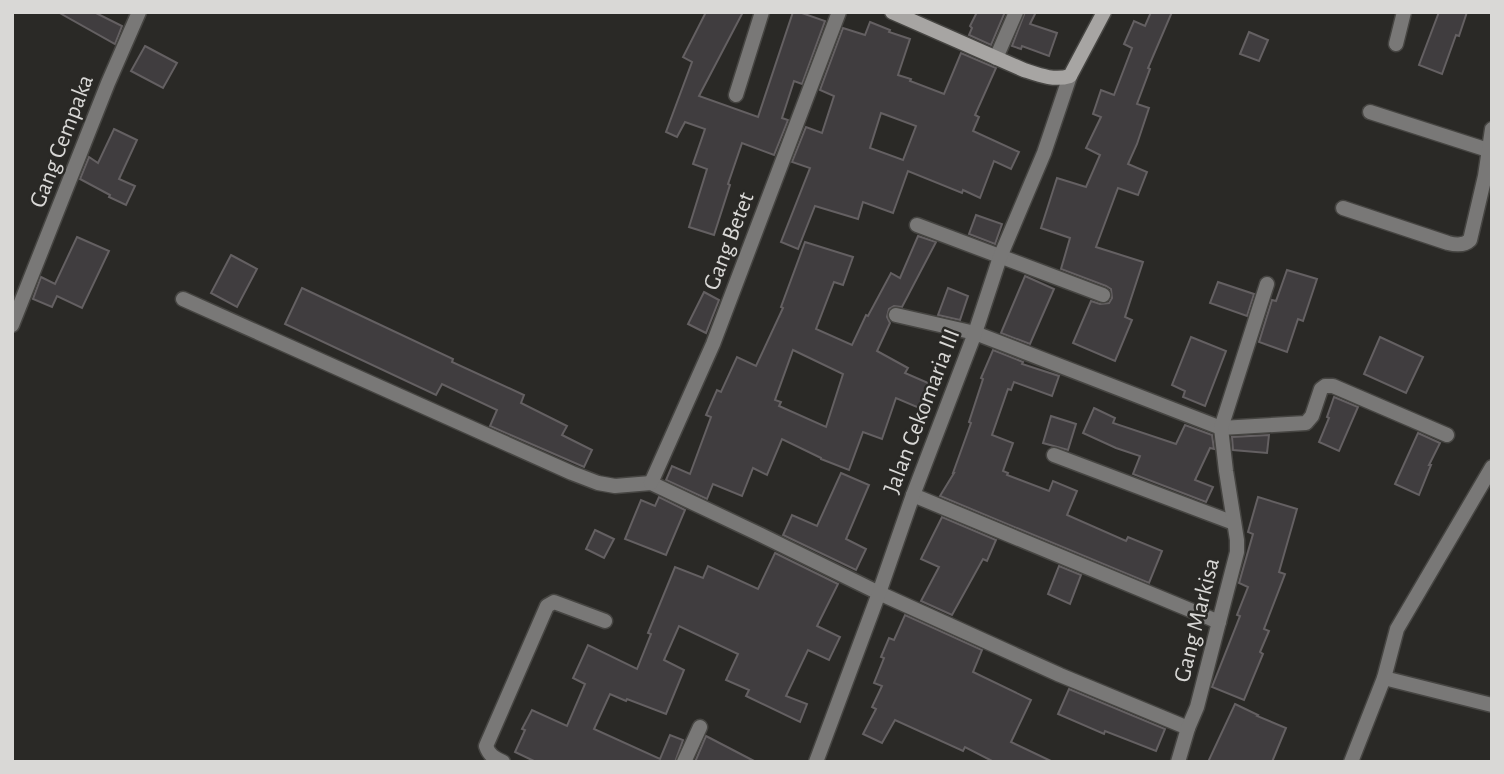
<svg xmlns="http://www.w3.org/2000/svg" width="1504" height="774" viewBox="0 0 1504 774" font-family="'Alegreya Sans',sans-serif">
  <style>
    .building { fill: #403d3f; stroke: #646062; stroke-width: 2; fill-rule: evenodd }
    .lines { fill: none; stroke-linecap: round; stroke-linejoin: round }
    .street-casing { stroke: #464542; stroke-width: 17 }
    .secondary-casing { stroke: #464542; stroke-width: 17 }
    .street { stroke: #797877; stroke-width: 14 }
    .secondary { stroke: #a7a5a3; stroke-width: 14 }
    .labels { text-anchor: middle; stroke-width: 5; stroke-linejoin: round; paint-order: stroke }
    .street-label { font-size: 24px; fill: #d9d8d6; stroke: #2a2926 }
  </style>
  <rect width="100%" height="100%" fill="#2a2926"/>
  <g class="building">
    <path d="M58,12H94L122,26L115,44Z"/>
    <path d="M706,12H743L699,96L758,117L793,12H799L825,21L802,84L794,81L782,118L788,120L774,155L742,143L728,184L730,185L714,235L689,227L707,169L693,164L705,129L685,122L677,137L666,132L692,62L683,57Z"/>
    <path d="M977,12H1005L991,45L969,35L972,28L970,26Z"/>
    <path d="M1025,12H1036L1030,24L1057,33L1049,56L1022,46L1021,49L1012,46Z"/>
    <path d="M1151,12H1172L1148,68L1150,69L1137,104L1149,108L1137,144L1128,164L1147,172L1138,195L1118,188L1096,247L1143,262L1125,317L1132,320L1115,361L1073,343L1091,301L1100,304L1109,303L1112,298L1111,289L1106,286L1061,269L1070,238L1041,228L1057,178L1086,187L1100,155L1086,148L1101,117L1093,114L1101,90L1114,95L1132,48L1124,44L1134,21L1145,26Z"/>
    <path d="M1439,12H1467L1459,36L1456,35L1442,74L1419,65Z"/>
    <path d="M870,22L890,30L889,32L910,39L898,75L911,79L910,81L944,94L961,53L996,68L975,115L979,117L973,131L1019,152L1011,169L994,161L980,198L963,190L962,193L908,171L893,213L863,202L858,219L815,206L798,249L781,242L810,168L792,162L806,127L822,133L834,96L820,90L843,28L865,35ZM881,113L916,126L903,160L870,148Z"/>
    <path d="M1249,32L1268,40L1259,61L1240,54Z"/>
    <path d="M145,46L177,63L163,88L131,71Z"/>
    <path d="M114,129L137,140L119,179L135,186L126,205L109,197L110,195L80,179L89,157L98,163Z"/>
    <path d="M976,215L1002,224L995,244L969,234Z"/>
    <path d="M918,236L936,242L902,307L894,306L889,309L887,317L890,323L877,351L908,368L905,373L935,386L924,410L896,398L882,439L863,432L849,470L821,459V458L782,439L767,475L753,468L742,496L713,484L707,499L666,480L672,466L690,474L711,417L706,415L717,390L721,392L737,357L756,366L783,308L781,307L805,242L853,257L843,285L834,282L816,329L852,345L866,315L868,316L891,273L900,278ZM793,350L843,374L826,427L779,406L781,402L775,400Z"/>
    <path d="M77,237L109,251L82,308L57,296L52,307L33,299L41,277L55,284Z"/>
    <path d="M231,255L257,269L237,307L211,293Z"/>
    <path d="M1287,270L1317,279L1303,321L1298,319L1287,352L1259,342L1272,300L1276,301Z"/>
    <path d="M1025,276L1054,289L1030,344L1001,333Z"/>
    <path d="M1218,282L1254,294L1247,316L1210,303Z"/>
    <path d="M302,288L453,359L452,362L524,395L521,403L567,426L562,435L592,450L584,467L490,426L497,410L442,384L436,395L285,324Z"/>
    <path d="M948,288L968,296L960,320L938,315Z"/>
    <path d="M704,292L719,300L706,333L688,324Z"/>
    <path d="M1191,337L1226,351L1205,406L1183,397L1185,391L1172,385Z"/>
    <path d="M1380,337L1423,357L1406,393L1364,374Z"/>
    <path d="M993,350L1023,362L1022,364L1059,376L1052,396L1014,382L1011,390L1008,389L992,435L1013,443L1003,471L1008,473L1007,475L1049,491L1053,481L1077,491L1067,515L1126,541L1128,537L1162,551L1149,583L940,496L954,473H953L971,423L969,422L983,379L981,378Z"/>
    <path d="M1334,397L1358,407L1339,451L1319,442L1329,418L1327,417Z"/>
    <path d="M1094,408L1115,418L1113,423L1176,444L1185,425L1212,435L1214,449L1210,448L1195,480L1213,487L1206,502L1133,474L1140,456L1116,448L1083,433Z"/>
    <path d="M1051,416L1076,424L1068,450L1043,443Z"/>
    <path d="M1418,433L1440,443L1429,465H1431L1419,495L1395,484Z"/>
    <path d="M1269,435L1267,453L1233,450L1232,437Z"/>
    <path d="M841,473L869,485L846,539L866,549L856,570L783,535L792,515L817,526Z"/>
    <path d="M659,497L685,510L666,555L625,539L641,500L655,506Z"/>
    <path d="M1258,497L1297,509L1279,572L1285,574L1264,629L1269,631L1260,652L1263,654L1244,700L1212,687L1240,616L1237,615L1248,587L1239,583L1253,534L1248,532Z"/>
    <path d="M942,517L996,540L987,561L983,559L952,615L921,601L939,567L921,559Z"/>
    <path d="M595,530L614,539L604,558L586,549Z"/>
    <path d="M775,553L838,584L817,626L840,637L829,660L808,650L786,696L807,704L800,722L746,696L749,690L726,680L738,654L679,626L664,660L684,670L666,714L627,699L626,701L610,694L594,729L660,759L670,735L683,740L675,762H536L515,752L525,730L522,729L532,710L567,726L585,684L573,678L588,645L637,669L651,634L648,633L675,567L703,578L708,566L758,589Z"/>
    <path d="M1059,566L1081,575L1070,604L1048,594Z"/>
    <path d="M905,615L982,650L973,672L1031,700L1011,742L1053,762H994L965,747L963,751L895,720L882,743L863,734L876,709L872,707L882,686L874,683L884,658L881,657L889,638L894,640Z"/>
    <path d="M1069,689L1165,729L1156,751L1105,731L1104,734L1058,714Z"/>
    <path d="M1235,704L1258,715L1257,716L1286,728L1272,762H1208Z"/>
    <path d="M706,736L756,762H695Z"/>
  </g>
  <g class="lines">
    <g class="street-casing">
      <g id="street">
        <path d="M1396,44L1404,12"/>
        <path d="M996,58L1016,12"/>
        <path d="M736,95L762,12"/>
        <path d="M1370,112L1488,150"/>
        <path d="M1343,208L1448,243C1456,245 1464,246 1470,240L1485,176L1492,129"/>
        <path d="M917,225L1103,295"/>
        <path d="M183,299L572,473L598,483L615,486L651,483L761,535L879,593L1060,675L1188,728"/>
        <path d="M896,315L975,333L1221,428L1306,423L1312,416L1321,389L1325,386H1333L1447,435"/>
        <path d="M12,325L108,83L139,12"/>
        <path d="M1054,455L1234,523"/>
        <path d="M651,483L713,344L839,12"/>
        <path d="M913,495L1219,622"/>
        <path d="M1384,678L1492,705"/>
        <path d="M503,762C494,758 489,755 486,746L547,606L554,602L605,621"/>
        <path d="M684,762L700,727"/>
        <path d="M816,762L879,593L913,495L975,333L1000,257L1044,153L1070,76"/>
        <path d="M1178,762L1188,728L1197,707L1237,552V540L1226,471L1221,428L1267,284"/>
        <path d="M1351,762L1384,678L1397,629L1492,467"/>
      </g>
    </g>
    <g class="secondary-casing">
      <path id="secondary" d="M892,12L1024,70C1039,75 1054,81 1070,76L1104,12"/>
    </g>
    <use href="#street" class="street"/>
    <use href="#secondary" class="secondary"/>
  </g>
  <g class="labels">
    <g class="street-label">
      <text transform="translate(61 141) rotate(-69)" y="8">Gang Cempaka</text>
      <text transform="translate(728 241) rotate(-69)" y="8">Gang Betet</text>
      <text transform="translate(921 411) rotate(-69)" y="8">Jalan Cekomaria III</text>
      <text transform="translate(1196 620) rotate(-76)" y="8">Gang Markisa</text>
    </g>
  </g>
  <rect width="1504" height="774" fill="none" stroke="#d9d8d6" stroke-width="28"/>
</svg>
